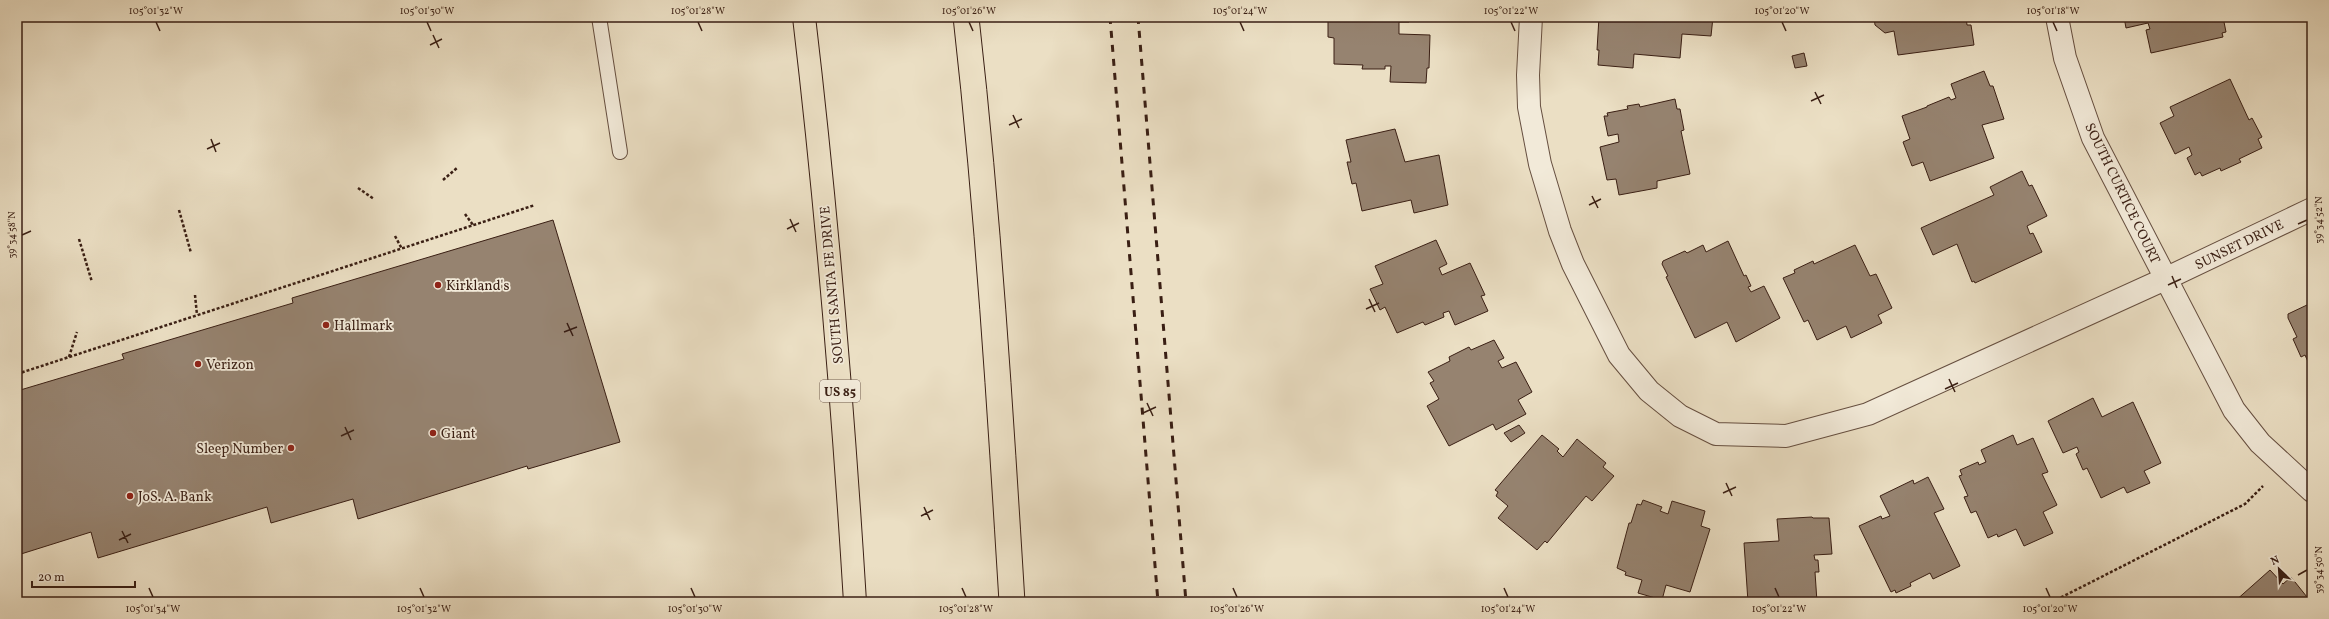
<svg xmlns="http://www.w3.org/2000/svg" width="2329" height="619" viewBox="0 0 2329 619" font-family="Vollkorn,serif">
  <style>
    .building { fill: #968370; stroke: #3a1f14 }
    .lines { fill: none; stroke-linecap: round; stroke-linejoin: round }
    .lane-casing { stroke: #664f40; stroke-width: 16 }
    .street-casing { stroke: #664f40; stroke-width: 24 }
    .highway-casing { stroke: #3a1f14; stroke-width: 24 }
    .path { stroke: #3a1f14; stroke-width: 2.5; stroke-dasharray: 3 2; stroke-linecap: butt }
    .lane { stroke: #f2ead9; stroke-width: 14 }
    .street { stroke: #f2ead9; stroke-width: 22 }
    .highway { stroke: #ebdfc4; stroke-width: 22 }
    .tram { stroke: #3a1f14; stroke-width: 1 }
    .rail { stroke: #3a1f14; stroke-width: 3; stroke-dasharray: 7 7; stroke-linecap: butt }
    .ticks { fill: none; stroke: #3a1f14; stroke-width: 1.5 }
    .poi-dot { fill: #8f2418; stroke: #f2ead9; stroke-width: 1.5 }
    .labels { text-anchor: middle; stroke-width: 3.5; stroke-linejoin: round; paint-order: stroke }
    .shield { fill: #f2ead9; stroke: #715c4f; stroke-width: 1 }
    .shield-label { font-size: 13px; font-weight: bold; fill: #3a1f14 }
    .street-label { font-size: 14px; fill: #3a1f14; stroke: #f2ead9 }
    .poi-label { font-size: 14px; fill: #3a1f14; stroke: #f2ead9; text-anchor: start }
    .neatline { fill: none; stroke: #3a1f14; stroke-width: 1.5 }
    .ticks-label { font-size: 10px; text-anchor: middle; fill: #3a1f14 }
  </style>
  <rect width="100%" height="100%" fill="#ebdfc4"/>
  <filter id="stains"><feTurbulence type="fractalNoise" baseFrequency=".005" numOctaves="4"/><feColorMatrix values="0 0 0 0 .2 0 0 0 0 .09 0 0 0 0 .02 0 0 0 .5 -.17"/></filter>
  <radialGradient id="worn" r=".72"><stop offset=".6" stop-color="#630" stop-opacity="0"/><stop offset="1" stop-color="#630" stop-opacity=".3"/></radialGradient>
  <g class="building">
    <path d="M1328,17H1409V22H1399V34L1430,35L1429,68H1427L1426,83L1390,82L1391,66H1385V69H1362L1363,65L1334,64V38L1328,37Z"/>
    <path d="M1599,17H1713L1711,36L1682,34L1680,58L1634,54L1633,68L1598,65L1599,50H1597Z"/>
    <path d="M1874,17H1966L1967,25H1971L1974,45L1898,55L1894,31L1885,33L1875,25Z"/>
    <path d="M2124,17H2223L2226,32L2222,33L2223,37L2151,53L2146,30L2150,29L2148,23L2126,28Z"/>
    <path d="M1804,53L1807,66L1795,68L1792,56Z"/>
    <path d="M1984,71L1990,86H1993L2004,119L1982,125L1994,158L1930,181L1923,162L1912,166L1903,142L1910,139L1902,116L1927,107V106L1949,97L1951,100L1956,98L1951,84Z"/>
    <path d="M2230,79L2249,120L2252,118L2262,137L2258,139L2262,148L2239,159L2241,162L2221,171L2220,168L2202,176L2200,172L2195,175L2187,158L2192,155L2189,147L2175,154L2160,123L2174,116L2170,107Z"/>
    <path d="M1675,99L1677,109H1680L1684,130L1681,131L1690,174L1657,181V188L1619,195L1616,179L1607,180L1600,147L1619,142L1618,134L1608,136L1604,116H1608L1607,113L1628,109L1627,106L1639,104L1640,107Z"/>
    <path d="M1395,129L1405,162L1439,155L1448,205L1414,213L1411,200L1362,211L1356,183L1352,184L1347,162H1351L1346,140Z"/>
    <path d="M2022,171L2029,186L2032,185L2047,216L2027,226L2030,234L2033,233L2042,252L1975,283L1974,281L1972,282L1957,244L1933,255L1921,228L1994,195L1990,187Z"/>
    <path d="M553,220L620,442L528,469L527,466L358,519L353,499L271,523L267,507L98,558L91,532L21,554L17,540V391L124,359L122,354L293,303L292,298Z"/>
    <path d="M1436,240L1447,264L1439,268L1442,275L1470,263L1485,295L1481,296L1488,311L1455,325L1449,311L1443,313L1444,317L1425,325L1423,322L1397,333L1385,307L1380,310L1370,289L1383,284L1375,266Z"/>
    <path d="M1728,241L1744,276L1746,275L1751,286L1748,287L1751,292L1764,286L1780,318L1736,342L1727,322L1695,338L1666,277L1668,276L1662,264L1663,261L1685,251L1687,253L1703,245L1706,252Z"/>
    <path d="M1855,245L1870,276L1876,274L1892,308L1878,315L1882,323L1851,338L1846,326L1817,340L1808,320L1804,322L1783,278L1795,273L1794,270L1813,261L1814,264Z"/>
    <path d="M2307,305L2312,314V371L2305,355L2301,357L2293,339L2297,337L2288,318V314Z"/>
    <path d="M1494,340L1504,358L1498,361L1502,368L1516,362L1532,392L1518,400L1526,414L1496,430L1493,424L1449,446L1427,406L1439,399L1430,383L1434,381L1428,372L1450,361L1449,357L1469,347L1471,350Z"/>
    <path d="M2093,398L2102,417L2133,402L2161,463L2144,471L2150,483L2127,493L2124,487L2101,498L2087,468L2083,470L2076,454L2079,452L2077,447L2063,453L2048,421Z"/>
    <path d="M1519,425L1525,433L1511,442L1504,433Z"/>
    <path d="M1542,435L1559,449L1557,451L1563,457L1577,439L1606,463L1603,467L1614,476L1592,501L1586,496L1547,543L1545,541L1537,550L1498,518L1508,506L1496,496L1498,492L1495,490Z"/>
    <path d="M2013,435L2017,445L2033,438L2048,472L2042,474L2057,505L2043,512L2053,533L2024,546L2016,529L1998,537L1997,534L1988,538L1976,511L1971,513L1964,497L1968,496L1959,476L1962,475L1960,470L1978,462L1979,465L1986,462L1981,450Z"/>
    <path d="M1928,477L1944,509L1934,513L1960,566L1933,579L1930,573L1910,583L1911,586L1896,593L1895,590L1891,592L1859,526L1881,516L1882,519L1890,516L1880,496L1913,480L1914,484Z"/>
    <path d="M1643,500L1662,507L1660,511L1668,514L1672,501L1705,511L1701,526L1710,529L1690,592L1666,585L1662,600L1638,593L1642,580L1625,575L1626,572L1617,568L1629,523H1631L1637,504L1641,505Z"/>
    <path d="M1812,517L1813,518H1829L1832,554L1814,555L1815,560H1818L1819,572H1815L1817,602H1748L1744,543L1779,541L1777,519Z"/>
    <path d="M2270,570L2283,584L2291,577L2311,602H2234Z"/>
  </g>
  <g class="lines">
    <g class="lane-casing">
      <path id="lane" d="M599,17L620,152"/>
    </g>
    <g class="street-casing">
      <g id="street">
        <path d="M1531,17L1528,75L1529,107L1540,164L1560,231L1573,264L1619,355L1649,391L1680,416L1716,434L1786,436L1868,414L2165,279L2312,209"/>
        <path d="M2057,17L2065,58L2093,138L2234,410L2260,443L2312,491"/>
      </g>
    </g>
    <g class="highway-casing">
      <path id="highway" d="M804,17C827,211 843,407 855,602"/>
    </g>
    <g class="path">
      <path d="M443,180L457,168"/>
      <path d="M358,188L374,199"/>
      <path d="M179,210L191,253"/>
      <path d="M465,214L473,225"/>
      <path d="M395,236L402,249"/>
      <path d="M79,239L92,282"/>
      <path d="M195,295L197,315"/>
      <path d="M69,357L77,332"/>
      <path d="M17,374L535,205"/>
      <path d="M2052,602L2245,504L2263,486"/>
    </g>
    <use href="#lane" class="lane"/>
    <use href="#street" class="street"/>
    <use href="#highway" class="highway"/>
    <g class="tram">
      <path d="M953,17C975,212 987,407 999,602"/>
      <path d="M979,17C1001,211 1013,407 1025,602"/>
    </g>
    <g class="rail">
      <path d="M1110,17L1158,602"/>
      <path d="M1138,17L1186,602"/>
    </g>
  </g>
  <path class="ticks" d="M156,22L160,31M427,22L431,31M698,22L702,31M969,22L973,31M1240,22L1244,31M1511,22L1515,31M1782,22L1786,31M2053,22L2057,31M433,35L439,48M430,45L442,39M1815,92L1821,104M1811,101L1824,95M1013,115L1019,128M1009,125L1022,119M211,139L216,152M207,149L220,143M1592,196L1598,208M1589,205L1601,199M790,219L796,232M2298,224L2307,220M787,229L799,223M22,235L31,231M2172,276L2177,288M2168,285L2181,279M1369,299L1375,312M1366,309L1379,303M567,323L573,336M564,332L577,327M1949,379L1955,392M1945,389L1958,383M1147,403L1153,416M1143,413L1156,407M345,427L351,440M341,436L354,430M1726,483L1732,496M1723,493L1736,487M924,507L930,520M921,516L933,510M122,531L128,543M119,540L131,534M2298,575L2307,570M149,588L153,597M420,588L424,597M691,588L695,597M962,588L966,597M1233,588L1237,597M1504,588L1508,597M1775,588L1779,597M2046,588L2050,597"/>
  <g class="poi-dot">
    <circle cx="438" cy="285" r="4"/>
    <circle cx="326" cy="325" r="4"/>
    <circle cx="198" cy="364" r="4"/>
    <circle cx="433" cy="433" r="4"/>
    <circle cx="291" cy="448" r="4"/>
    <circle cx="130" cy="496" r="4"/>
  </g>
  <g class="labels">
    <rect class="shield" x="820" y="380" width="40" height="22" rx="3"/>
    <g class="shield-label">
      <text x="840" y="396">US 85</text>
    </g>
    <g class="street-label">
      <text transform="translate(2123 193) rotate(64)" y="5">SOUTH CURTICE COURT</text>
      <text transform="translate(2239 244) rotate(-26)" y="5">SUNSET DRIVE</text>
      <text transform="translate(831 285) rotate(-95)" y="5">SOUTH SANTA FE DRIVE</text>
    </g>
    <g class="poi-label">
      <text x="446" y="290">Kirkland's</text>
      <text x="334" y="330">Hallmark</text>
      <text x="206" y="369">Verizon</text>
      <text x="441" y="438">Giant</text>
      <text x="283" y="453" text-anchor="end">Sleep Number</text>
      <text x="138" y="501">JoS. A. Bank</text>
    </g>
  </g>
  <rect width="2329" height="619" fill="none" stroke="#ebdfc4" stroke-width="44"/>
  <g transform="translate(2279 569) rotate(335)" stroke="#f2ead9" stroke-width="3" paint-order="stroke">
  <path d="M0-3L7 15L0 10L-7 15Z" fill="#3a1f14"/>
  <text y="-6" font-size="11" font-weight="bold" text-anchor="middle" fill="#3a1f14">N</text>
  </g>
  <path d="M32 581v6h103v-6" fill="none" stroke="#3a1f14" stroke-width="2"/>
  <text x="38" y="581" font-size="12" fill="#3a1f14" stroke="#f2ead9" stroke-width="3" paint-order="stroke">20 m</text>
  <rect x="22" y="22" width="2285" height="575" class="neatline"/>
  <g class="ticks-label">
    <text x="156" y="14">105°01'32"W</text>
    <text x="427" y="14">105°01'30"W</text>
    <text x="698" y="14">105°01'28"W</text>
    <text x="969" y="14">105°01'26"W</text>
    <text x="1240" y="14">105°01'24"W</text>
    <text x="1511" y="14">105°01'22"W</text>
    <text x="1782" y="14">105°01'20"W</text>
    <text x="2053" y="14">105°01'18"W</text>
    <text transform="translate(2318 220) rotate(-90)" y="4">39°34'52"N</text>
    <text transform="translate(11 235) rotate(-90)" y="4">39°34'58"N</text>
    <text transform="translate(2318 570) rotate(-90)" y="4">39°34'50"N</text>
    <text x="153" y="612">105°01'34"W</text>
    <text x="424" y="612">105°01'32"W</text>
    <text x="695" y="612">105°01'30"W</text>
    <text x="966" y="612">105°01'28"W</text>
    <text x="1237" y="612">105°01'26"W</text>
    <text x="1508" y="612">105°01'24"W</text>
    <text x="1779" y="612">105°01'22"W</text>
    <text x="2050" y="612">105°01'20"W</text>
  </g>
  <rect width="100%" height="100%" filter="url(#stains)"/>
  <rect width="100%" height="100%" fill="url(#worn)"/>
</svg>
